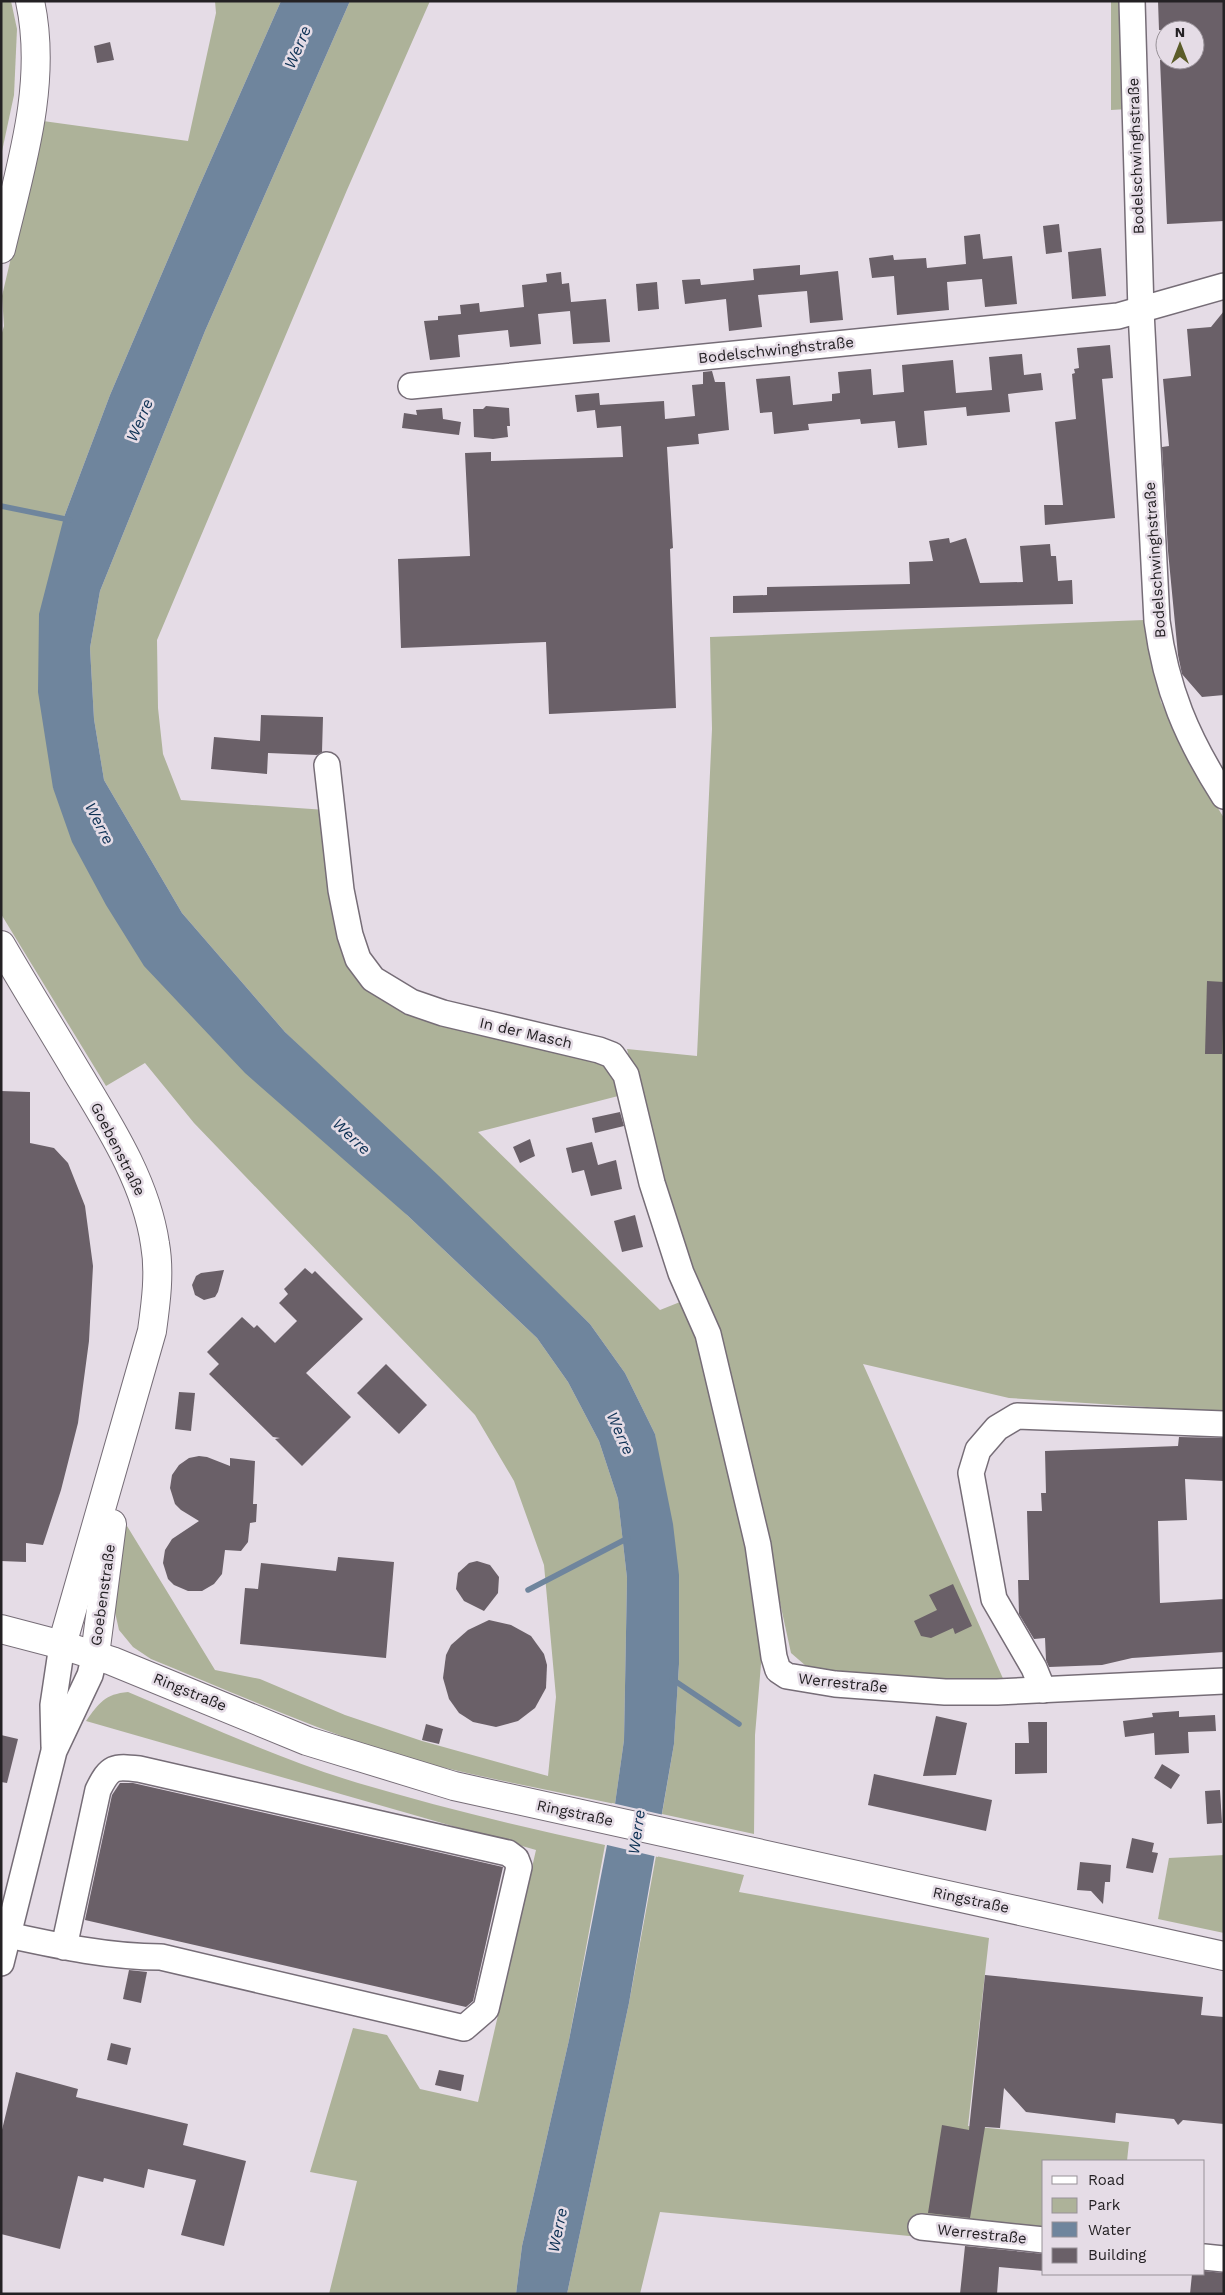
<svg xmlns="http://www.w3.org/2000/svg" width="1225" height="2295" viewBox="0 0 1225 2295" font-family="'Work Sans',sans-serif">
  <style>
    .green { fill: #adb299 }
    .water { fill: #6f859d }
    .pier { fill: #e5dce6 }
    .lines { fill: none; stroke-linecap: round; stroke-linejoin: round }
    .stream { stroke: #6f859d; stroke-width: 5.5 }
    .building { fill: #6a6068 }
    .minor-casing { stroke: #766d77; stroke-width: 28 }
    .major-casing { stroke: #766d77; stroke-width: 30 }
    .minor { stroke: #fff; stroke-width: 25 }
    .major { stroke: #fff; stroke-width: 28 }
    .labels { text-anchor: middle; stroke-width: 5; stroke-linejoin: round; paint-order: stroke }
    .street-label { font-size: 15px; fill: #242124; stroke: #e5dce6 }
    .water-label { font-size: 16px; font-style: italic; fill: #0d3154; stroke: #e5dce6 }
  </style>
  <rect width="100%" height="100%" fill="#e5dce6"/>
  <g class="green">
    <path d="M1,1H11L17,29L14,95L1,156Z"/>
    <path d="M215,1H281L198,189L110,395L64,517L53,788L407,1215L537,1338L568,1382L599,1441L618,1499L627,1578L624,1740L615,1804C538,1787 456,1774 381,1750C303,1724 227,1690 151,1659L133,1647L119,1630L114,1608L119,1536L127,1526L215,1670L260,1679L345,1715L422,1741L548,1776L556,1697L544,1565L514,1481L475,1415L194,1123L145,1063L106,1086L1,914V336L4,326L2,296L43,121L188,141L216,13Z"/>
    <path d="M350,1H430L347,190L157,640L158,708L163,754L181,800L326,810L367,979L600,1056L626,1094L478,1132L660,1310L685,1300L710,1362L764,1629L755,1735L754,1834L662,1814L674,1744L679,1664L655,1434L625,1373L590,1324L285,1032L182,913L104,780L94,719L90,648L100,591L205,331Z"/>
    <path d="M1111,1H1142L1145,108L1111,110Z"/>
    <path d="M1144,620L1161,702L1200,779L1224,818V1412L1009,1398L863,1364L1005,1683H943L813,1672L791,1653L725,1351L694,1292L658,1185L627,1049L697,1056L712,729L710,637Z"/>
    <path d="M128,1692C204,1724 279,1759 358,1783C439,1807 522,1827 605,1845L569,2040L522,2246L516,2294H329L357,2181L310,2172L353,2028L387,2035L420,2089L478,2102L536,1850L86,1721C99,1703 105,1694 128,1692Z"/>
    <path d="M1224,1855V1933L1158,1919L1169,1858Z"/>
    <path d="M656,1856L744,1875L739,1892L989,1938L968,2126L1129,2142L1127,2161H1044V2249L660,2212L640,2294H567L629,2003Z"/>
  </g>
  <path class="water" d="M281,1H350L205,331L100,591L90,648L94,719L104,780L182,913L285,1032L439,1176L590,1324L625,1373L655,1434L673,1524L679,1575V1664L674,1744L629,2003L567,2294H516L522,2246L569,2040L615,1804L624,1740L627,1578L618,1499L599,1441L568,1382L537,1338L407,1215L245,1073L144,966L106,905L72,842L53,788L38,692L39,614L64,517L110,395L198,189Z"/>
  <path class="pier" d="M612,1803L664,1815L658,1857L603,1844Z"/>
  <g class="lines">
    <g class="stream">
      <path d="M1,506L70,520"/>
      <path d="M528,1590L628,1538"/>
      <path d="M672,1679L739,1724"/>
    </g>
  </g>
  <g class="building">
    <path d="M1158,1H1224V221L1167,224L1160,60H1195V30H1159Z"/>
    <path d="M110,42L114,60L97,63L94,46Z"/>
    <path d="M1059,224L1062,252L1046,254L1043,226Z"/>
    <path d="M980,234L983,259L1012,256L1017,304L985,307L982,279L947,282L949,310L897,315L894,276L872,278L869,258L893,255L894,260L926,258L927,268L966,264L964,236Z"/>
    <path d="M1101,248L1106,296L1072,299L1068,252Z"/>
    <path d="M800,265V275L838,271L843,320L810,323L807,291L758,295L762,327L729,331L726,299L685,304L682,280L700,279L701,285L754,280L753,269Z"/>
    <path d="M561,272L562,284L569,283L571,302L606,299L610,342L573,344L570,311L538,314L541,344L510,347L508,330L458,335L460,357L430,360L424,321L438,320V316L461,314L460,305L479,303L480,312L524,307L522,285L547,282L546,274Z"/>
    <path d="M657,282L659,309L638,311L636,284Z"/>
    <path d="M1224,311V695L1202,697L1182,674L1178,655L1168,551L1162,447L1169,446L1163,379L1191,376L1187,329L1211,327Z"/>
    <path d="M1110,345L1113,378L1102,379L1115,518L1045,525L1044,505H1063L1055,422L1076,419L1072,374L1075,373L1074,369L1079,368L1077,348Z"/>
    <path d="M1022,354L1024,375L1041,373L1043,390L1008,394L1010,412L967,416L966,407L924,411L927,445L898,448L895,421L861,424L860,419L808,424L809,430L774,434L772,412L760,413L756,379L790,376L793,405L832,401V394L840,393L838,372L871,369L873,395L904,392L902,365L953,360L956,393L992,390L989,357Z"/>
    <path d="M712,371L715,382H725L729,430L698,434L699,444L667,447L673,548L670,549L676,708L549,714L546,642L401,648L398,559L470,556L465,453L491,452V461L623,457L621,426L597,428L595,410L577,412L575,395L599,393L600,405L664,401L665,419L695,416L692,385L703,384V372Z"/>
    <path d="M486,406L509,408L510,426H507L508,437L493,439L474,437L473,409H483Z"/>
    <path d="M442,408L443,419L461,422L459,435L402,428L404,413L417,415L416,410Z"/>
    <path d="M949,538L950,543L966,538L980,583L1023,582L1020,546L1050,544L1051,556H1056L1058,581L1072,580L1073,604L733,613V596L767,595V587L910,584L909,562L933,561L929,541Z"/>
    <path d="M261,715L323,717L322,752L317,755L268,753L267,774L211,769L214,737L260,741Z"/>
    <path d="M1207,981L1224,982L1222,1054H1205Z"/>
    <path d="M1,1091L30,1092V1143L54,1148L68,1163L85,1206L93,1266L89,1341L78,1423L61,1490L43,1545L26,1543V1562L1,1561Z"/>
    <path d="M620,1112L624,1126L595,1133L592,1118Z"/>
    <path d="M530,1139L535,1156L520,1163L513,1147Z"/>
    <path d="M592,1142L598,1165L616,1160L622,1189L591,1196L584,1170L572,1173L566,1148Z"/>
    <path d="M635,1215L643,1247L622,1252L614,1221Z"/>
    <path d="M305,1268L312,1274L315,1271L363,1319L306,1373L351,1417L302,1466L275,1439L280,1438L273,1437L209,1374L219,1364L207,1352L242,1317L254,1328L257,1325L275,1343L297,1321L279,1303L288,1294L284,1289Z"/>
    <path d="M224,1270L218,1292L215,1297L204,1300L195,1295L192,1285L196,1276L201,1273Z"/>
    <path d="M386,1364L427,1405L399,1434L357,1393Z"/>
    <path d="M179,1392L195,1393L191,1431L175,1429Z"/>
    <path d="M1179,1437L1224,1438V1481L1185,1479L1187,1520L1158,1521L1160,1603L1224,1599V1652L1132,1658L1102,1665L1049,1667L1046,1660L1045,1638L1034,1639L1019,1614L1018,1580H1029L1027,1511H1042L1041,1493H1046L1045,1451L1178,1446Z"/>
    <path d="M199,1456L207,1457L230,1466V1458L255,1461L253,1504H257L256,1522L250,1523L248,1542L241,1551L225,1550L222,1574L214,1584L202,1591H188L174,1585L168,1579L163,1563L165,1550L172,1539L199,1521L181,1510L175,1504L170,1488L172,1475L179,1465L189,1458Z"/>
    <path d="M338,1557L394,1562L386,1658L240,1644L245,1588L258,1589L261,1563L336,1571Z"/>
    <path d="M477,1561L490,1565L499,1577L498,1593L484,1611L464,1601L456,1589L458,1573L469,1563Z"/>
    <path d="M953,1584L972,1626L955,1634L953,1628L931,1638L921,1636L914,1621L937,1610L929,1595Z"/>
    <path d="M489,1620L511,1625L531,1636L544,1654L547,1665L546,1688L535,1708L518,1721L496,1727L473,1722L459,1713L449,1699L443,1678L446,1655L451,1645L468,1630Z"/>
    <path d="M1179,1711V1717L1215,1715L1216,1731L1188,1732L1189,1753L1155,1755L1154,1733L1125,1737L1123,1721L1153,1717L1152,1713Z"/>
    <path d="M936,1716L967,1723L956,1775L923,1776Z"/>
    <path d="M1028,1722H1047V1773L1015,1774V1743H1029Z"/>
    <path d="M426,1724L443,1729L439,1744L422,1740Z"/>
    <path d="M1,1735L18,1739L7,1783L1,1782Z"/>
    <path d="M1162,1764L1180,1775L1171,1789L1154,1778Z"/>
    <path d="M874,1774L992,1800L986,1831L868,1805Z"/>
    <path d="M120,1783H133L503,1867L473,2001L466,2007L85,1920L112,1795Z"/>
    <path d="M1220,1790L1222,1823L1207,1824L1205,1791Z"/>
    <path d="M1132,1838L1154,1843L1152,1852L1158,1853L1153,1873L1126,1868Z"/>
    <path d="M1080,1862L1111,1865L1110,1882H1105L1103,1904L1091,1891L1077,1890Z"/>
    <path d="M129,1970L147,1972L141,2003L123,1999Z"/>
    <path d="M985,1975L1203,1997L1201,2015L1224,2017V2124L1183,2120L1178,2125L1174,2119L1116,2113L1115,2123L1026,2112L1004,2088L1000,2128L985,2127L970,2218L928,2213L942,2125L969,2130Z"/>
    <path d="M111,2043L131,2048L127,2065L107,2060Z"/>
    <path d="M439,2070L464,2075L461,2091L435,2085Z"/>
    <path d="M16,2072L78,2089L76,2097L188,2124L183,2145L246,2161L224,2246L181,2235L196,2180L148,2169L144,2188L104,2178L103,2182L78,2176L60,2249L1,2234V2134Z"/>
    <path d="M965,2246L1044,2254V2271L999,2267L997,2294H960Z"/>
    <path d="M1204,2271L1224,2273V2294H1190L1192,2274H1204Z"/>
  </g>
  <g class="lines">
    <g class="minor-casing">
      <g id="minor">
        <path d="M1132,1L1141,311L1157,621C1166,689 1187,738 1224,796"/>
        <path d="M411,386L1118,316L1224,286"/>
        <path d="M327,765L341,890L350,935L358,959L373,979L411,1002L443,1013L599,1050L612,1055L626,1075L652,1183L681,1273L708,1334L758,1545L774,1657L778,1670L787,1676L835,1684L945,1692H997L1224,1681"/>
        <path d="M1043,1690L1034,1668L994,1599L971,1473L978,1450L997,1428L1017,1416L1224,1424"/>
        <path d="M54,1746L53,1705L62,1645"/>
        <path d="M8,1935C59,1946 109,1957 161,1957L464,2028L486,2009L519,1867L516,1859L508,1853L139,1769C114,1766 110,1766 98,1790L64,1947"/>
        <path d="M1,1963L54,1751L90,1675L95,1655"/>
        <path d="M921,2227L1044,2240"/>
        <path d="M1204,2257L1224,2259"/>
      </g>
    </g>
    <g class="major-casing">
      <g id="major">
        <path d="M1,249C20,169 48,84 30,1"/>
        <path d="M1,945C26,988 52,1030 77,1072C109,1125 146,1182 155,1244C160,1272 156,1302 152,1331L62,1645"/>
        <path d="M1,1629L62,1645L112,1661L307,1741L454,1786L1224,1956"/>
        <path d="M95,1655L112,1524"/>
      </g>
    </g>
    <use href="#minor" class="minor"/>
    <use href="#major" class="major"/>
  </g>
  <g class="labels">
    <g class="street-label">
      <text transform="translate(1136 156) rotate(-92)" y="5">Bodelschwinghstraße</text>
      <text transform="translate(776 350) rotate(-6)" y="5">Bodelschwinghstraße</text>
      <text transform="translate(1155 560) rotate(-94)" y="5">Bodelschwinghstraße</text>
      <text transform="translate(526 1033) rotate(13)" y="5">In der Masch</text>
      <text transform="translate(118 1149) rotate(63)" y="5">Goebenstraße</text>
      <text transform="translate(103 1595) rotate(-82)" y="5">Goebenstraße</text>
      <text transform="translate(843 1683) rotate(6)" y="5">Werrestraße</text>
      <text transform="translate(190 1692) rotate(22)" y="5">Ringstraße</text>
      <text transform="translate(575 1813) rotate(12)" y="5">Ringstraße</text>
      <text transform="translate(971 1900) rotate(12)" y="5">Ringstraße</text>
      <text transform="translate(982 2234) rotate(6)" y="5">Werrestraße</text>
    </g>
    <g class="water-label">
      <text transform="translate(297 47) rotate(-67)" y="6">Werre</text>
      <text transform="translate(139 420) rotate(-67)" y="6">Werre</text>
      <text transform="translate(100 823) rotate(63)" y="6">Werre</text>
      <text transform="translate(352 1136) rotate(43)" y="6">Werre</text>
      <text transform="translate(621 1433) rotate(66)" y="6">Werre</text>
      <text transform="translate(636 1832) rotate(-82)" y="6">Werre</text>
      <text transform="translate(557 2230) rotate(-79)" y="6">Werre</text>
    </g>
  </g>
  <rect width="1225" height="2295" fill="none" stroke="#242124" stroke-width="5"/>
  <rect x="1042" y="2160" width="162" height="115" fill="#e5dce6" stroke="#989198"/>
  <rect x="1052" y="2176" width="25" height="8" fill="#ffffff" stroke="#989198"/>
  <text x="1088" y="2185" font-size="15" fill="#242124">Road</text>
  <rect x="1052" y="2198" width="25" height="15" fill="#adb299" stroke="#989198"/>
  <text x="1088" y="2210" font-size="15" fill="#242124">Park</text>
  <rect x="1052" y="2222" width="25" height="15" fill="#6f859d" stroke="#989198"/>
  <text x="1088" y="2235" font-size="15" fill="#242124">Water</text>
  <rect x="1052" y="2248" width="25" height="15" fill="#6a6068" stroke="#989198"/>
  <text x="1088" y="2260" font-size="15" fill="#242124">Building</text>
  <g transform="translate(1180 45)"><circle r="24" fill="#e5dce6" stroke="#989198"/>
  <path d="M0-4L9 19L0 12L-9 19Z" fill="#5b5c29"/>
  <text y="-8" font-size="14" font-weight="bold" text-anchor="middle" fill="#242124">N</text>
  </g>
</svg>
